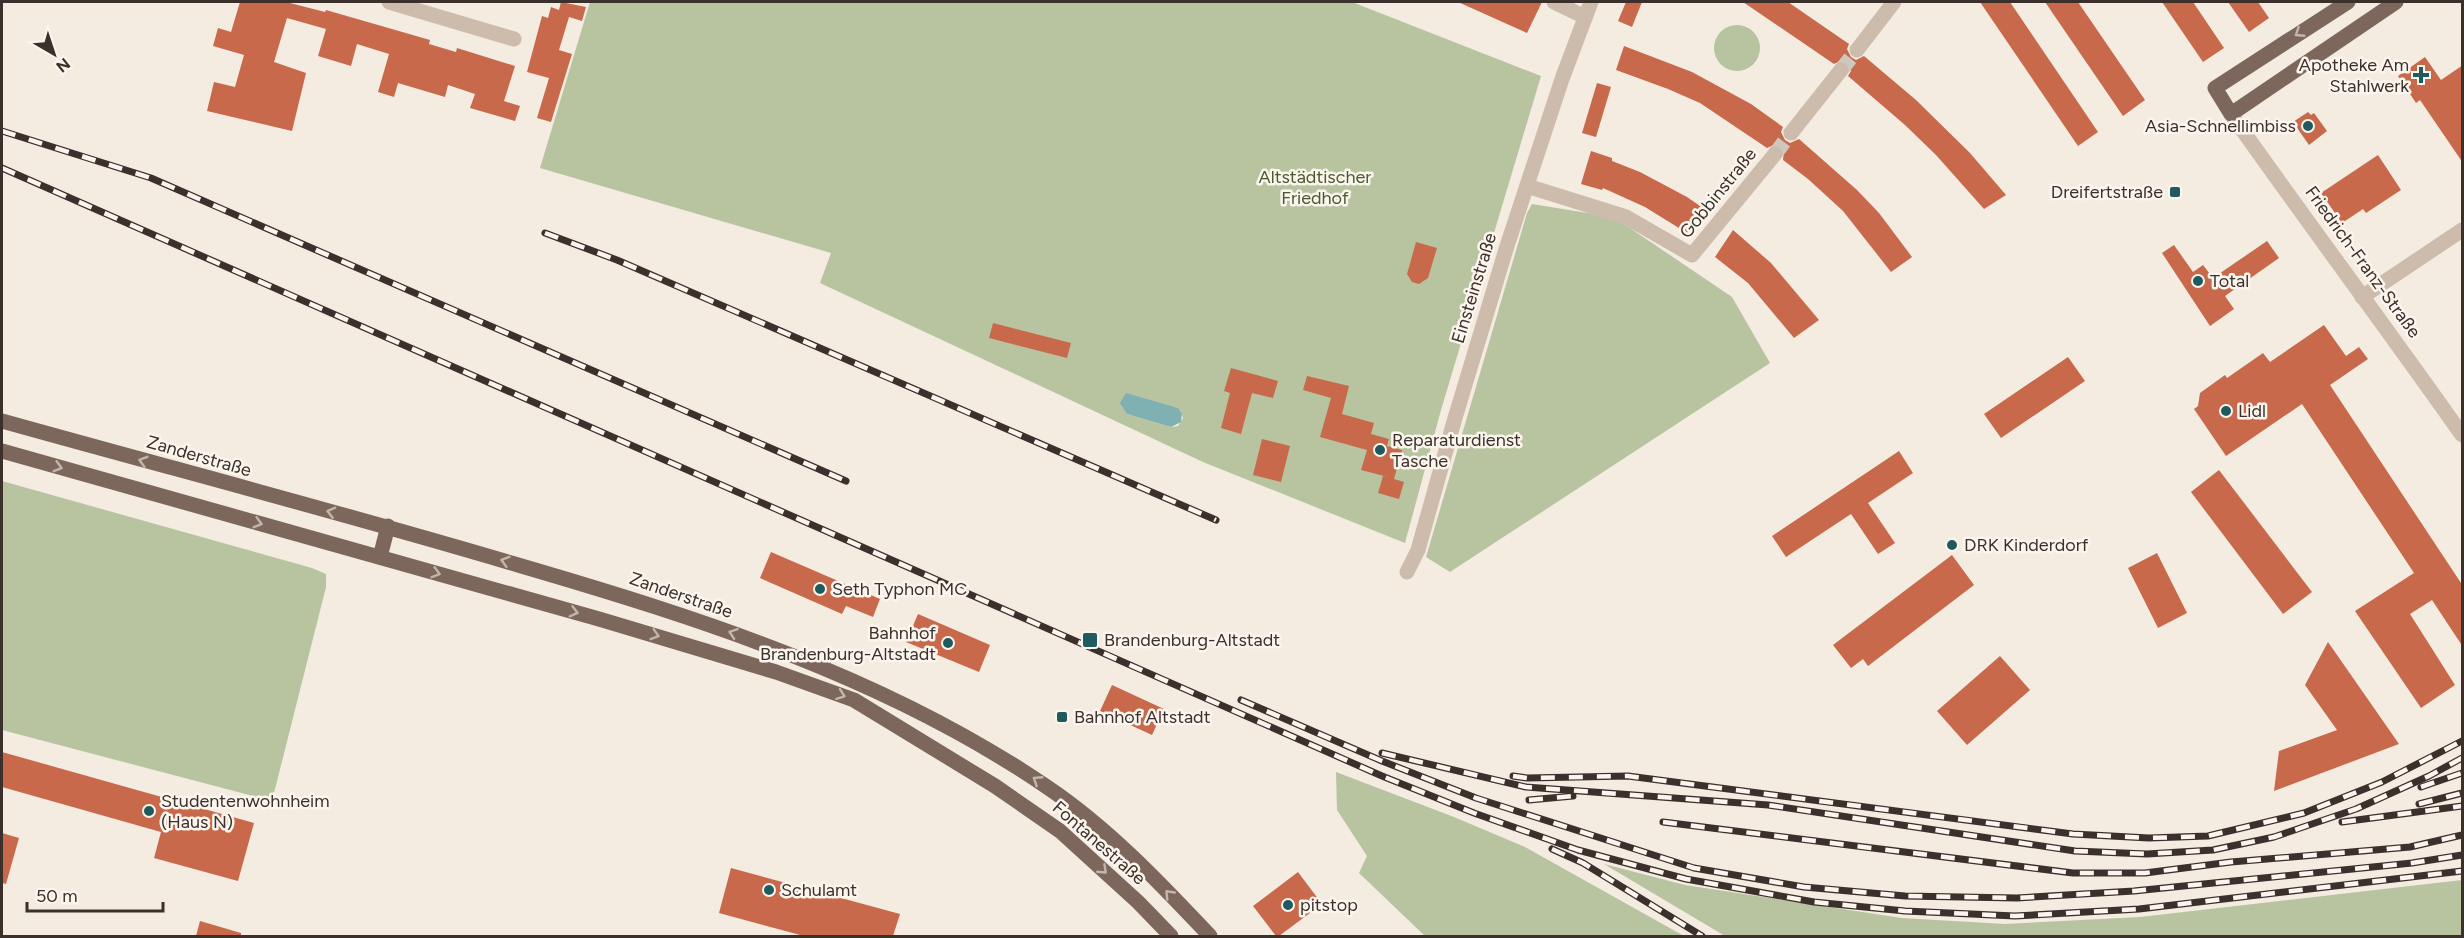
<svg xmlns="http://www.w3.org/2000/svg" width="2464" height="938" viewBox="0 0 2464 938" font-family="Figtree,sans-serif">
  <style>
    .green { fill: #b8c4a0; fill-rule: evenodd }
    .water { fill: #7fb0b2 }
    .building { fill: #c8694b }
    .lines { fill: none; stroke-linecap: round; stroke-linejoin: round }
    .street-tunnel { stroke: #cfc6bd; stroke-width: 15; stroke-dasharray: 15 8; stroke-linecap: butt }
    .street { stroke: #cdbbac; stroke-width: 15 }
    .primary { stroke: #7d675c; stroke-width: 15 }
    .rail-casing { stroke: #3b302b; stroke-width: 7 }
    .rail { stroke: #fbf5ee; stroke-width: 4.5; stroke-dasharray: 14; stroke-linecap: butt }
    .oneway { stroke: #c2b5ac }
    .poi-dot { fill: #1f5a5e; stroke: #fbf5ee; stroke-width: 2 }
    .labels { text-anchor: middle; stroke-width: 5; stroke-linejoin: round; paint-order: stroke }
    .poi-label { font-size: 18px; fill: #3b302b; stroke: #fbf5ee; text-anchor: start }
    .park-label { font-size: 18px; fill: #4a5a2e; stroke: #fbf5ee }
    .street-label { font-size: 18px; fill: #3b302b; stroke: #fbf5ee }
  </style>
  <rect width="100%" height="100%" fill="#f4ebe1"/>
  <g class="green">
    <path d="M590,2H1352L1541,76L1441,410L1405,543L1203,462L820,283L831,253L540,168ZM1176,407L1181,411L1183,418L1178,426L1171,427L1127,414Z"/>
    <circle cx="1737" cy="48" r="23"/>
    <path d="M1532,204L1606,216L1624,224L1732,297L1770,363L1450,572L1426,557L1527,213Z"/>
    <path d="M2,481L312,568L326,574V587L272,801L2,730Z"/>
    <path d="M1336,772L1454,817L1525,847L1684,936H1425L1359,873L1367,856L1337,810Z"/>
    <path d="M1604,864L1685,885L1902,918L2005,924L2140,917L2462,880V936H1725Z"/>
  </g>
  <path class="water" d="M1126,393L1178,408L1182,413L1181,422L1171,427L1127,414L1120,403Z"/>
  <g class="building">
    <path d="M240,2H286L325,12L326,10L430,40L429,44L456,52L457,48L515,66L504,101L520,106L515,121L470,108L475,94L448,85L445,97L398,83L394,97L378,92L389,54L357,44L351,66L318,56L326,29L287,18L274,62L306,73L292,131L207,111L214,82L235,87L244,55L213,46L218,28L231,32Z"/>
    <path d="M561,2L586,7L582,21L569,17L559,50L572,54L551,122L537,118L549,78L527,72L542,16L548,18L551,7L559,10Z"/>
    <path d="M1458,2H1542L1527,33Z"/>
    <path d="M1626,2H1642L1632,27L1618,21Z"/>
    <path d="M1743,2H1788L1849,44L1847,49L1851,57L1856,60L1864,56L1916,100L1970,153L2006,195L1984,209L1936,155L1905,125L1848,76L1851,71L1847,63L1842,60L1834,64Z"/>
    <path d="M1980,2H2010L2098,132L2078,146Z"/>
    <path d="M2045,2H2078L2145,100L2123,116Z"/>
    <path d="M2162,2H2193L2224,48L2203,62Z"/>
    <path d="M2228,2H2258L2269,18L2249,32Z"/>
    <path d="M1624,46L1692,72L1751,104L1783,127L1781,132L1785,140L1790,143L1799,139L1857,190L1879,213L1912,257L1891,272L1843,211L1808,179L1783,160L1784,151L1782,147L1776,144L1767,148L1700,103L1668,89L1616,70Z"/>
    <path d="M2425,57L2441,80L2463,65V163L2420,100L2416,103L2398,76Z"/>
    <path d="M1597,83L1611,87L1596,137L1582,133Z"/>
    <path d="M2308,112L2311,115L2314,113L2327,131L2309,145L2293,122Z"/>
    <path d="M1591,151L1612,158V161L1640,172L1687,197L1703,208L1687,233L1645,207L1603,188L1602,190L1581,184Z"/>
    <path d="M2378,155L2401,190L2366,213L2363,209L2342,223L2321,193Z"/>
    <path d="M1733,230L1771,263L1819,320L1794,338L1748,283L1715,257Z"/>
    <path d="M2267,241L2279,258L2225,296L2234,309L2210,326L2162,253L2174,245L2193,272L2203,265L2213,278Z"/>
    <path d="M1416,242L1437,248L1428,278L1419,284L1412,282L1407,274Z"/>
    <path d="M993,323L1071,343L1067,358L989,338Z"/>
    <path d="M2324,325L2346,356L2359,347L2368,359L2330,385L2463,586V647L2432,600L2410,614L2455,685L2421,708L2355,611L2414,573L2302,404L2226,456L2194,409L2198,406L2200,393L2225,375L2227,378L2263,353L2270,362Z"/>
    <path d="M2068,357L2085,381L2001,438L1984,414Z"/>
    <path d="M1231,368L1278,381L1273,398L1252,393L1241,434L1221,428L1230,393L1224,391Z"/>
    <path d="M1307,376L1349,386L1342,414L1374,423L1371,434L1389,439L1387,446L1402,450L1394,479L1404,482L1399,499L1378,493L1383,476L1388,477L1361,470L1367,450L1320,437L1331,398L1303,390Z"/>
    <path d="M1262,439L1290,446L1281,482L1253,475Z"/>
    <path d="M1899,451L1913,473L1868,503L1895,543L1878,554L1851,514L1786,557L1772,536Z"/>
    <path d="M2219,470L2312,592L2283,614L2191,492Z"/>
    <path d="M771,552L880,599L873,617L846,606L842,614L760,578Z"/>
    <path d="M2157,553L2187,613L2158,628L2128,568Z"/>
    <path d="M1952,555L1974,585L1868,666L1863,659L1851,668L1833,645Z"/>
    <path d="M918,614L990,645L979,672L906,642Z"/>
    <path d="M2328,642L2399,744L2274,791L2279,751L2337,730L2305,685Z"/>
    <path d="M2000,656L2030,690L1967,745L1937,711Z"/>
    <path d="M1112,685L1164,709L1152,735L1100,711Z"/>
    <path d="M2,752L254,823L238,881L154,858L161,832L2,787Z"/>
    <path d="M2,833L19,838L6,884L2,883Z"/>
    <path d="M731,868L900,914L893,936H804L719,913Z"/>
    <path d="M1298,872L1322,904L1279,936H1276L1253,906Z"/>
    <path d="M200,921L241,933V936H196Z"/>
  </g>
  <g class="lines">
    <g class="street-tunnel">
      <path d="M1841,70L1857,50"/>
      <path d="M1775,154L1791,133"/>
    </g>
    <g class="street">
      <path d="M389,2L514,39"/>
      <path d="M1554,2L1585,17"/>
      <path d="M1857,50L1894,2"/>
      <path d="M2231,114C2307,222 2386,327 2462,435"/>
      <path d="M1791,133L1841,70"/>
      <path d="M1527,186L1626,217L1692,255L1775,154"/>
      <path d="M2362,297L2462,230"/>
      <path d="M1407,572L1418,550L1455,418L1507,246L1562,79L1591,2"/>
    </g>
    <g class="primary">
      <path d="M2348,2L2215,88L2231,114L2396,2"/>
      <path d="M2,421C174,469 347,514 518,565C703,619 887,678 1047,787C1108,828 1160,883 1210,936"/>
      <path d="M2,451L599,619L776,672L854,700L995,786L1060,831L1138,902L1171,936"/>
      <path d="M380,557L388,526"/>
    </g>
    <g class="rail-casing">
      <g id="rail">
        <path d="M2,131L151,178L846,481"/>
        <path d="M2,168L1382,776L1474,813L1578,850L1686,879L1814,902L1905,911L2015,916L2139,909L2462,871"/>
        <path d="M545,233L617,260L1216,520"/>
        <path d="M1241,700L1382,761L1476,798L1694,868L1804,887L1905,896L2017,898L2134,891L2412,863L2462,855"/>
        <path d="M1382,753L1526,787L1768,805L2075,851L2147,854L2213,850L2274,837L2356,809L2429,776L2462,758"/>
        <path d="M1513,776L1527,778L1628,776L2073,834L2149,838L2208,836L2304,813L2382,782L2462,741"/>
        <path d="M2421,787L2462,773"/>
        <path d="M1529,800L1573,796"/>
        <path d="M2419,804L2462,793"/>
        <path d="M1663,822L2073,873H2145L2231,862L2410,847L2462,835"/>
        <path d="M2342,822L2462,806"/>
        <path d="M1552,849L1583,863L1702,936"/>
      </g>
    </g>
    <use href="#rail" class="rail"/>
  </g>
  <defs><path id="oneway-chevron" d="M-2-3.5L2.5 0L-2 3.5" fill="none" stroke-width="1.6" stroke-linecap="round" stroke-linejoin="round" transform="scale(1.5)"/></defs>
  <g class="oneway">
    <use href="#oneway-chevron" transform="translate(2299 33) rotate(147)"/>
    <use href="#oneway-chevron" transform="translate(143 461) rotate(-164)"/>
    <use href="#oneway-chevron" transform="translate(58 467) rotate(16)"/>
    <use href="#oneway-chevron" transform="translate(331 512) rotate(-166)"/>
    <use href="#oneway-chevron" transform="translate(258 523) rotate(16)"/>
    <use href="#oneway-chevron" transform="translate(505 561) rotate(-164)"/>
    <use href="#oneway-chevron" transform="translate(436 573) rotate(16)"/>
    <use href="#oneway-chevron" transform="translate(574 612) rotate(15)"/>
    <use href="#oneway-chevron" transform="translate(733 633) rotate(-161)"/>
    <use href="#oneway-chevron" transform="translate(655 635) rotate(17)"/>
    <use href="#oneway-chevron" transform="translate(841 695) rotate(20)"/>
    <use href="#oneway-chevron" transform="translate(1037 780) rotate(-147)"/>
    <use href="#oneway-chevron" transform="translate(1103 870) rotate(43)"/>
    <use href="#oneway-chevron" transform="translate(1169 894) rotate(-134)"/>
  </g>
  <g class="poi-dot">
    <path d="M2418 66h6v6h6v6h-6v6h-6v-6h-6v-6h6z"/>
    <circle cx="2308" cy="126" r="6"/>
    <rect x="2169" y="186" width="12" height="12" rx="3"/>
    <circle cx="2198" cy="281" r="6"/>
    <circle cx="2226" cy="411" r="6"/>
    <circle cx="1380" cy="450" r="6"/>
    <circle cx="1952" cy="545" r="6"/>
    <circle cx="820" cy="589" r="6"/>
    <rect x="1082" y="632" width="16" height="16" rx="3"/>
    <circle cx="948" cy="643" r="6"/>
    <rect x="1056" y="711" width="12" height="12" rx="3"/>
    <circle cx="149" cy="811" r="6"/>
    <circle cx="769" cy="890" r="6"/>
    <circle cx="1288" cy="905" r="6"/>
  </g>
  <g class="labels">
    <g class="poi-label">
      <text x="2409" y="71" text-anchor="end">Apotheke Am<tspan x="2409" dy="21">Stahlwerk</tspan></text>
      <text x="2296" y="132" text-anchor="end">Asia-Schnellimbiss</text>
      <text x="2163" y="198" text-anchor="end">Dreifertstraße</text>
      <text x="2210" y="287">Total</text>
      <text x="2238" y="417">Lidl</text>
      <text x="1392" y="446">Reparaturdienst<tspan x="1392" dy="21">Tasche</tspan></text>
      <text x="1964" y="551">DRK Kinderdorf</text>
      <text x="832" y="595">Seth Typhon MC</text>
      <text x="936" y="639" text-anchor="end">Bahnhof<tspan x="936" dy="21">Brandenburg-Altstadt</tspan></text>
      <text x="1104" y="646">Brandenburg-Altstadt</text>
      <text x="1074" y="723">Bahnhof Altstadt</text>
      <text x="161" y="807">Studentenwohnheim<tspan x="161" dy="21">(Haus N)</tspan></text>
      <text x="781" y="896">Schulamt</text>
      <text x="1300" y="911">pitstop</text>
    </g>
    <g class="park-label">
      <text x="1315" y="183">Altstädtischer<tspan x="1315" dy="21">Friedhof</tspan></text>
    </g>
    <g class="street-label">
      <text transform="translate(1718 193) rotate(-51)" y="6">Gobbinstraße</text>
      <text transform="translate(2363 262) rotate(54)" y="6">Friedrich-Franz-Straße</text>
      <text transform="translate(1474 288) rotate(-73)" y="6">Einsteinstraße</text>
      <text transform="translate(199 456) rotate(16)" y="6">Zanderstraße</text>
      <text transform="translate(681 595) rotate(19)" y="6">Zanderstraße</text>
      <text transform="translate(1099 843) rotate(41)" y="6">Fontanestraße</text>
    </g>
  </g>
  <rect width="2464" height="938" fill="none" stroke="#3b302b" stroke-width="6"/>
  <g transform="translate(54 54) rotate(141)" stroke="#fbf5ee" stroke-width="4.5" paint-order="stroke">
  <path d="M0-4.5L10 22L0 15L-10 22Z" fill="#3b302b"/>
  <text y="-9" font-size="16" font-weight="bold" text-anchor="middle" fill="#3b302b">N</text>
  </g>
  <path d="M27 902v9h136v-9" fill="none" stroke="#3b302b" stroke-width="3"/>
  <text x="36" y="902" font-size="18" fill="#3b302b" stroke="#fbf5ee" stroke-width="4.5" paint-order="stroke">50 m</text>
</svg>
